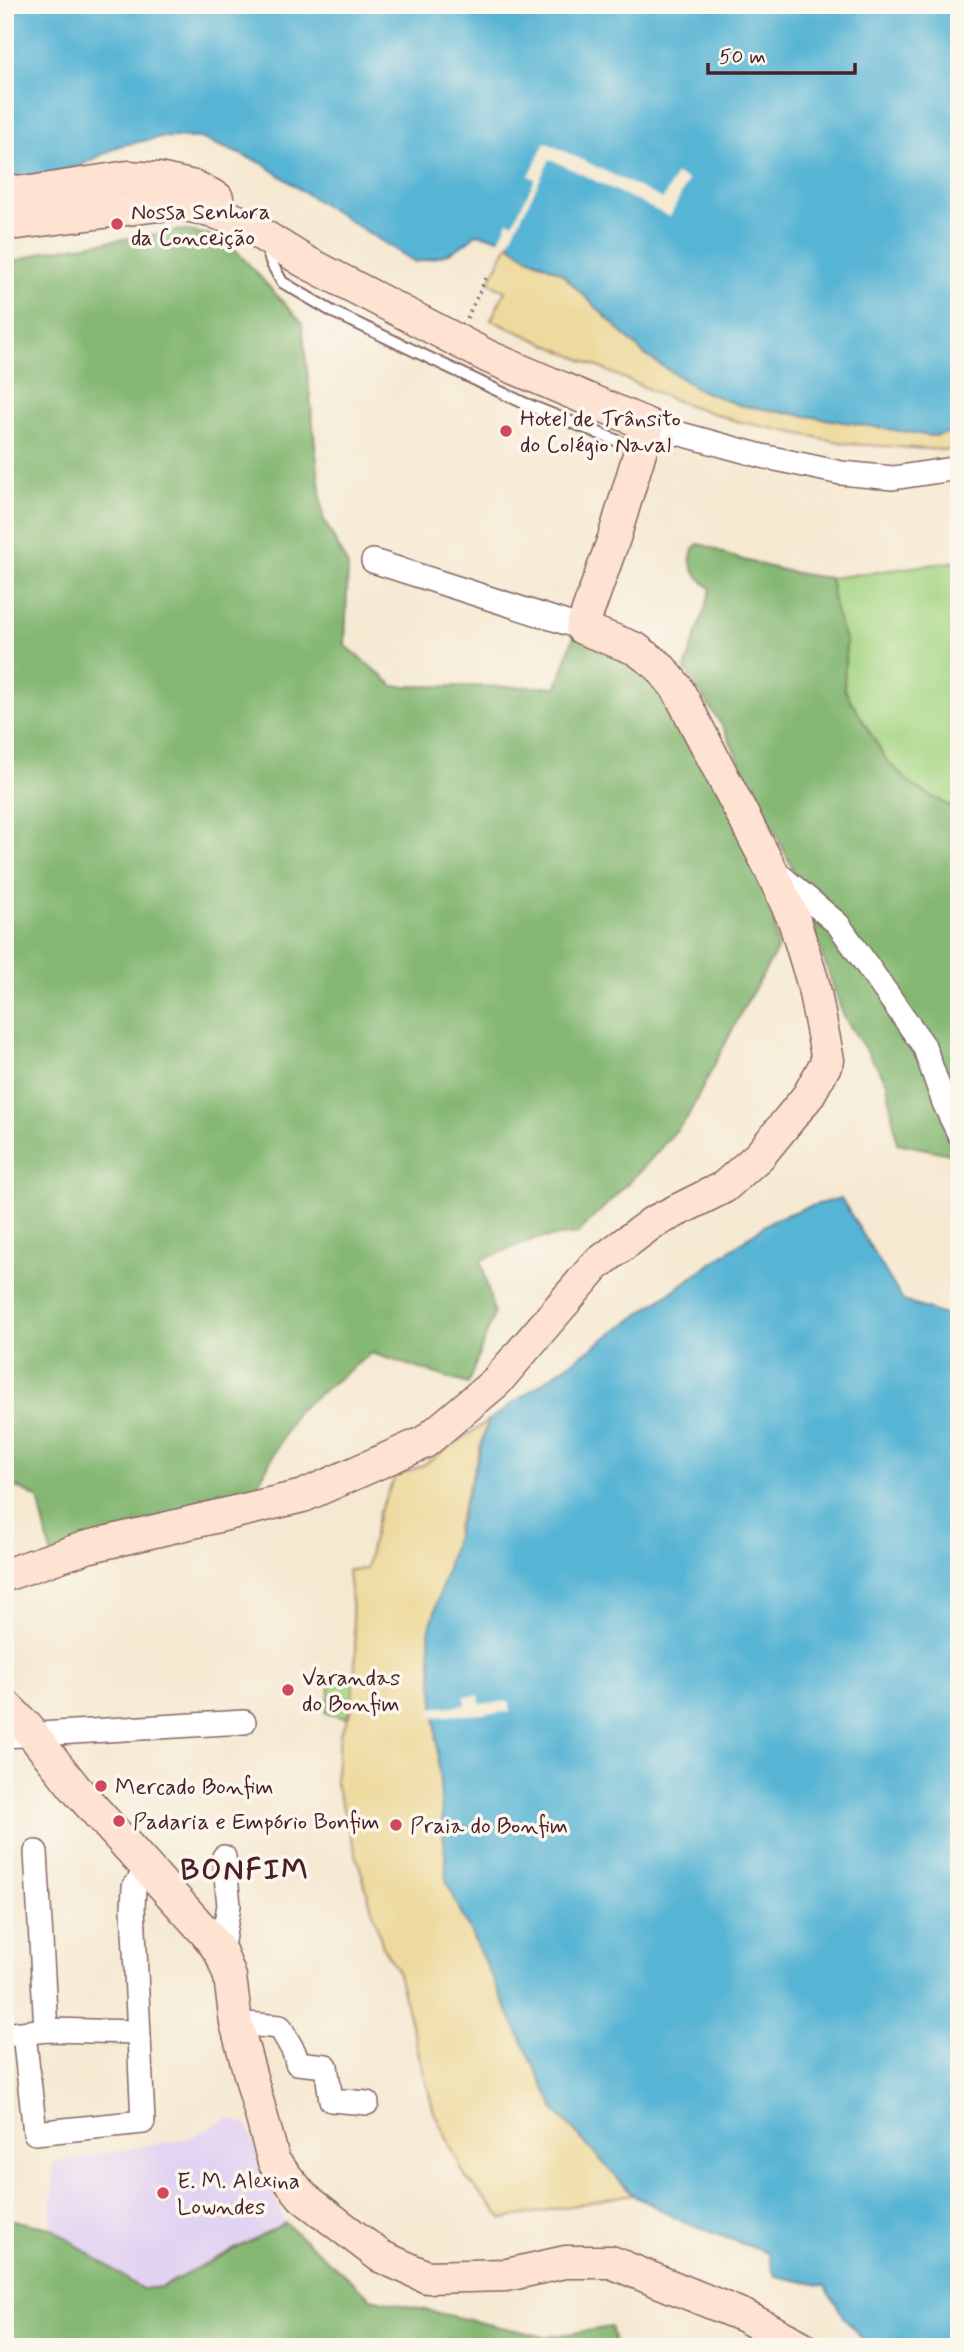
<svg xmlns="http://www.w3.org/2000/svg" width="964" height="2352" viewBox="0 0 964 2352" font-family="Mynerve,sans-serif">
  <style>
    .built { fill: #e3d3f2 }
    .green { fill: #a5d684; stroke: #787a58; stroke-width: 2 }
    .forest { fill: #84b772; stroke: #676b4e; stroke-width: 2 }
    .sand { fill: #eeda9e; stroke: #9c7c64; stroke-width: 2 }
    .water { fill: #56b4d4; stroke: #506a80; stroke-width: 2 }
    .pier { fill: #f5e9d2 }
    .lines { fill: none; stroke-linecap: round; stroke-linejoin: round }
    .service-casing { stroke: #866665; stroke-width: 14 }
    .minor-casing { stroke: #866665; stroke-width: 26 }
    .secondary-casing { stroke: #866665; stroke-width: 35 }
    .path { stroke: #866665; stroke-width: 3.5; stroke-dasharray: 2 5; stroke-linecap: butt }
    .service { stroke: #fff; stroke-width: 10 }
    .minor { stroke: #fff; stroke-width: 23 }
    .secondary { stroke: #fee3d2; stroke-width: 32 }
    .poi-dot { fill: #d1495b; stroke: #fbf7ec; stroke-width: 2.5 }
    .labels { text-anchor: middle; stroke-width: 7; stroke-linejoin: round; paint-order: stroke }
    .poi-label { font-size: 23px; fill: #4a1f2b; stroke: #fbf7ec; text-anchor: start }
    .district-label { font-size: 30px; font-weight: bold; letter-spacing: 2px; fill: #4a1f2b; stroke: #fbf7ec }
  </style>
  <rect width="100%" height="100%" fill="#fbf7ec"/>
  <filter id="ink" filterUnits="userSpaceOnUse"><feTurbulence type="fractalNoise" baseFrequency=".0143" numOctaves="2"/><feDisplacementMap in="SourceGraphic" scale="14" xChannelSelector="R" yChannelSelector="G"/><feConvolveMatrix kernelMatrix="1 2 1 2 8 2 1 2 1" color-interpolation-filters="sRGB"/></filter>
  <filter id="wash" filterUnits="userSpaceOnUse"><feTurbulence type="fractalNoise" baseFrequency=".00686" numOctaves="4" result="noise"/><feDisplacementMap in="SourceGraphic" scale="28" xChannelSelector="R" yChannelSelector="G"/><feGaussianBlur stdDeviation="1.57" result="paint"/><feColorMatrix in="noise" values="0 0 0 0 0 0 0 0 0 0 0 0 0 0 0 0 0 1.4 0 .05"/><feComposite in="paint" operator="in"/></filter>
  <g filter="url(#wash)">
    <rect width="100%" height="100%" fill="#f5e9d2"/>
    <path class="built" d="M229,2118L247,2125L285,2223L162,2287L142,2289L51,2228L54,2163L190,2138Z"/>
    <g class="green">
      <path d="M959,561V811L913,786L887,761L844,689L846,642L836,614L830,578Z"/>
      <path d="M332,1673H346L352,1676C355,1690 355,1707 345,1718L326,1713Z"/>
    </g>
    <g class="forest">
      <path d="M183,230L209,235L231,245L302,323L323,518L348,566L345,645L394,686L557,687L577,626L636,649L770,868L777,950L744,1007L687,1118L643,1168L577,1234L535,1239L481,1260L494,1314L468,1384L371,1353L296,1412L257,1486L54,1566L38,1498L5,1482V265L47,251Z"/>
      <path d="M697,544C712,545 720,553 733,557C765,566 797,575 830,578L836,614L846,642L844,689L887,761L913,786L959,811V1156L897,1143L887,1082L844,1017L790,863L724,729L685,669L711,589C696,576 682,563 697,544Z"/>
      <path d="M5,2219L51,2228L142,2289L162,2287L285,2223L371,2298L546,2337L611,2327L617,2347H5Z"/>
    </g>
    <g class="sand">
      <path d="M508,244L522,254L560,272L645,355L700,390L739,405L932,436L959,432V451L850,444L736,421L671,399L491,320L505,291L489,282Z"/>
      <path d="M488,1421L456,1529L555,2110L632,2194L503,2219L466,2178L434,2112L397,1970L383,1947L335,1781L340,1734L351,1712L356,1654L348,1570L366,1569L379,1512L395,1477L425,1464Z"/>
    </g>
    <g class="water">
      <path d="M5,5H959V432L932,436L739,405L700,390L645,355L560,272L522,254L505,239L476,234C456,253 442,257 415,262L308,195L262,163L200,138L161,137L119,146L78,167L51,175L5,176Z"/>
      <path d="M841,1198L903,1301L959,1320V2347H870L848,2323L825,2286L775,2276L768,2253L683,2222L632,2194L555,2110L447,1883L429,1632L488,1421L773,1220L804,1208Z"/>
    </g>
    <g class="pier">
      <path d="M545,142L663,199L676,174L688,180L670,217L550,159L507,246L498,242L508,221L513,223L535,179L529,176Z"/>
      <path d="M479,1695L480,1704L510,1701V1712L432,1717L431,1708L465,1705V1696Z"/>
    </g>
  </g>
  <g filter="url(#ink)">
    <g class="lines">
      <g class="service-casing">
        <path id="service" d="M265,244L272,264L282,282L333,312L526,404L638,449"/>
      </g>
      <g class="minor-casing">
        <g id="minor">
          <path d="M648,425L762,456L841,473L893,478L959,468"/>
          <path d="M373,561L582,628"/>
          <path d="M776,872L838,924L924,1046L944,1103L959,1134"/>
          <path d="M5,1736L244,1722"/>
          <path d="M36,1852L46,2030"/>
          <path d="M221,1953L229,1905L224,1857"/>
          <path d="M236,2023L280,2027L294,2052L297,2063L326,2066L331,2100L367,2103"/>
          <path d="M24,2034L35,2133L143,2122L133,1908L134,1887L148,1868"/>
          <path d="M5,2035L46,2030L138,2032"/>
        </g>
      </g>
      <g class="secondary-casing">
        <g id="secondary">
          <path d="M5,191L31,192L128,177L159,179L195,187L217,198"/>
          <path d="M5,222L18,223L159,205H186L210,210L243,223L304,261L489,357L648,425L614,538L582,628L636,649L659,666L677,688L770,868L794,920L813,983L828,1060L808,1096L760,1155L724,1187L652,1223L596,1265L496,1382L425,1442L303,1496L87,1547L5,1575"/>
          <path d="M5,1705L26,1726L75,1788L206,1933L221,1953L230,1977L236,2023L274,2162L303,2197L380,2256L427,2277L507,2275L565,2262H611L744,2316L802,2347"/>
        </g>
      </g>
      <path class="path" d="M467,318L487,276"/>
      <use href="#service" class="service"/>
      <use href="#minor" class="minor"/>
      <use href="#secondary" class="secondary"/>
    </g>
  </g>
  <g class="poi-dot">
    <circle cx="117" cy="224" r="7"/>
    <circle cx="506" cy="431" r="7"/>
    <circle cx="288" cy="1690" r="7"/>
    <circle cx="101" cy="1786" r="7"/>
    <circle cx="119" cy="1821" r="7"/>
    <circle cx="396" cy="1825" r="7"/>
    <circle cx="163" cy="2193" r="7"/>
  </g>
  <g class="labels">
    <g class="poi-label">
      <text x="131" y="219">Nossa Senhora<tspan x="131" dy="26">da Conceição</tspan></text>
      <text x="520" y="426">Hotel de Trânsito<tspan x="520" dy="26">do Colégio Naval</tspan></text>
      <text x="302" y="1685">Varandas<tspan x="302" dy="26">do Bonfim</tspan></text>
      <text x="115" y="1794">Mercado Bonfim</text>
      <text x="133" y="1829">Padaria e Empório Bonfim</text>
      <text x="410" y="1833">Praia do Bonfim</text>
      <text x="177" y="2188">E. M. Alexina<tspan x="177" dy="26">Lowndes</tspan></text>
    </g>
    <g class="district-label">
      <text x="245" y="1879">BONFIM</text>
    </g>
  </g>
  <rect width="964" height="2352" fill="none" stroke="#fbf7ec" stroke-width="28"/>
  <path d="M708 63v10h147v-10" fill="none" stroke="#4a1f2b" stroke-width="3.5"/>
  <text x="719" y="63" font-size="21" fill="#4a1f2b" stroke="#fbf7ec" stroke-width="5" paint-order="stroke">50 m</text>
</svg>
